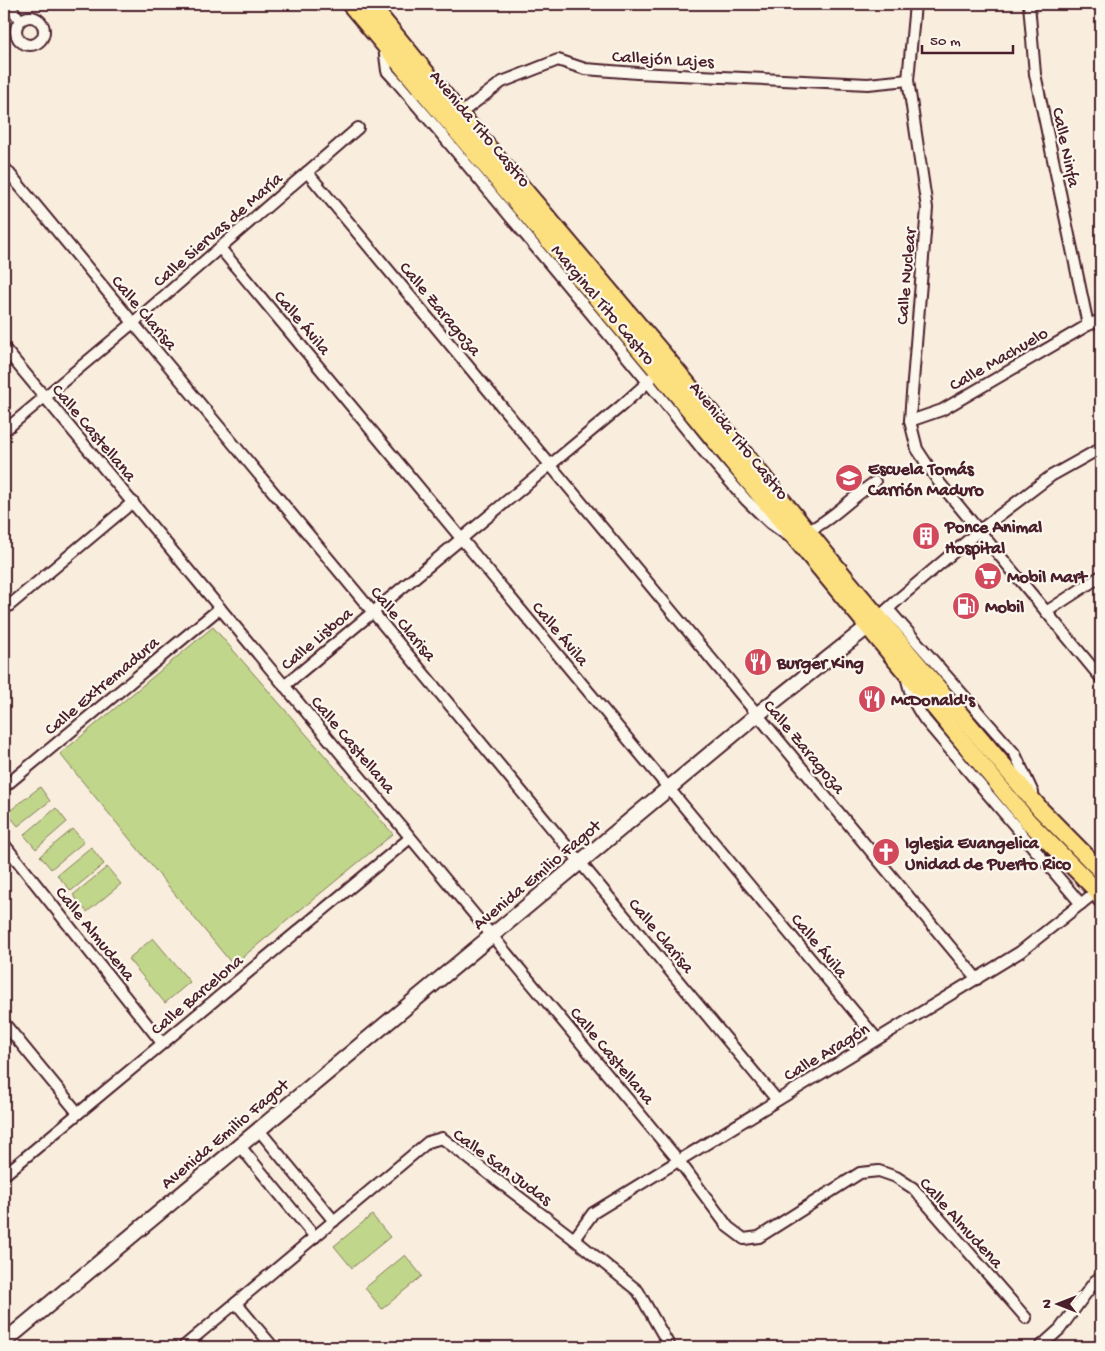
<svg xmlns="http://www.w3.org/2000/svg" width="1105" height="1351" viewBox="0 0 1105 1351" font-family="'Gochi Hand',sans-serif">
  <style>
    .green { fill: #c0d68b; stroke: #857a5b }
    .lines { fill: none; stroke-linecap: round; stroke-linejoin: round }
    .street-casing { stroke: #4a1f2b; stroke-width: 14 }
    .secondary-casing { stroke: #4a1f2b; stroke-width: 18 }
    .primary-casing { stroke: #4a1f2b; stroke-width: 20 }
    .street { stroke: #fbf7ec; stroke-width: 10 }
    .secondary { stroke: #fbf7ec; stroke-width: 14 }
    .primary { stroke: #fce080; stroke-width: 16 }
    .labels { text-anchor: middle; stroke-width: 4.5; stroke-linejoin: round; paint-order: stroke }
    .street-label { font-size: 18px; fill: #4a1f2b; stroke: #fbf7ec }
    .poi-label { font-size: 18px; font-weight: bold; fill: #4a1f2b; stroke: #fbf7ec; text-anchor: start }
  </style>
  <rect width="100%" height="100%" fill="#f9eedd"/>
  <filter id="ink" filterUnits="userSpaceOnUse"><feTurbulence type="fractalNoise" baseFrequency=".02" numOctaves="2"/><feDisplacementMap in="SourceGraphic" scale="10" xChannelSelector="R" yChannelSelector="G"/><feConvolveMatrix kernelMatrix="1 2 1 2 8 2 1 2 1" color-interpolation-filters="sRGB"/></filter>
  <g filter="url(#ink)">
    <g class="green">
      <path d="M213,627L393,834L233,965L60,754Z"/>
      <path d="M40,787L50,801L18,826L7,813Z"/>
      <path d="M56,808L67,822L36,849L24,835Z"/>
      <path d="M73,829L84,842L51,869L40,856Z"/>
      <path d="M91,847L104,864L71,891L57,875Z"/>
      <path d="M107,867L121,884L87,912L73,895Z"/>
      <path d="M153,938L190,982L165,1003L128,959Z"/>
      <path d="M372,1215L390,1237L352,1268L334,1246Z"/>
      <path d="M405,1255L422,1276L382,1309L365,1288Z"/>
    </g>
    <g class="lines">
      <g class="street-casing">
        <g id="street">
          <path d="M8,4L20,20"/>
          <path d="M915,4L908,80L927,208L911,406L910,421L917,449L938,481L1101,678"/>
          <path d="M1029,4L1035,74L1088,325"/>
          <circle cx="30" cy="31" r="14"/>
          <path d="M384,47L387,71L397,82L438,130L648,382L707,455L746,500L770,523L787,535"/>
          <path d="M457,116L502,82L558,60L585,69L637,73L868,84L908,80"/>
          <path d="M4,167L777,1100"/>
          <path d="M307,172L977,979"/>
          <path d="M220,248L877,1039"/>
          <path d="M4,348L679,1161L728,1227L744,1239L759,1237L860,1173L879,1171L896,1177L913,1188L1026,1318"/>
          <path d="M910,421L942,410L1088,325L1101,320"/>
          <path d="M4,431L133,323L358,128"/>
          <path d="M808,531C833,519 852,497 875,482"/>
          <path d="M888,609L1015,754L1033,793"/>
          <path d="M4,610L133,502"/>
          <path d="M1046,612L1101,576"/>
          <path d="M879,617L902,596L980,530L1051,476L1101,448"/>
          <path d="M906,676C911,696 913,703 925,720L1081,904"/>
          <path d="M284,686L620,407L648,382L651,378"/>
          <path d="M4,787L220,608"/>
          <path d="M4,844L162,1043"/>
          <path d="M4,1023L78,1113"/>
          <path d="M258,1129L334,1221"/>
          <path d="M239,1145L315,1237"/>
          <path d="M4,1175L410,838"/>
          <path d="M574,1239L593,1213L1020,952L1097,891"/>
          <path d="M236,1303L273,1347"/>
          <path d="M183,1347L428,1142L442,1138L574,1239L638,1291L670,1347"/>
          <path d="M1040,1347L1060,1329L1095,1281L1101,1277"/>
        </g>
      </g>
      <g class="secondary-casing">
        <path id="secondary" d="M4,1342L669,788L758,714L875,621"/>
      </g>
      <g class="primary-casing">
        <g id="primary">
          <path d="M350,4L656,369L1028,821L1097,891L1101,899"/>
          <path d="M370,4L460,114L663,354L847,580L1041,810L1101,871"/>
        </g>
      </g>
      <use href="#street" class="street"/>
      <use href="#secondary" class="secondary"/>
      <use href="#primary" class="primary"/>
    </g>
  </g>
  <defs>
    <g id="school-disc" transform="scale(1.4375)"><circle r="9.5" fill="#d1495b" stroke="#fbf7ec"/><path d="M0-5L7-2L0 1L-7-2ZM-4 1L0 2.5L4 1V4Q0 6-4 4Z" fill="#fff"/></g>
    <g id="building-disc" transform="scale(1.4375)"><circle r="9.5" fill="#d1495b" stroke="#fbf7ec"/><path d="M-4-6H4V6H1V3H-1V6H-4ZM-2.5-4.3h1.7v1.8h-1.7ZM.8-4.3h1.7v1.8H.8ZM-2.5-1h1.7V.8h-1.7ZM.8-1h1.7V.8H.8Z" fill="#fff"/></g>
    <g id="supermarket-disc" transform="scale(1.4375)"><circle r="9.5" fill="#d1495b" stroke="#fbf7ec"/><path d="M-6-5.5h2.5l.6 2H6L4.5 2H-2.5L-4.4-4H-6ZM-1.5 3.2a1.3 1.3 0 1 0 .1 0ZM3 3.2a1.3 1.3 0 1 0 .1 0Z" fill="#fff"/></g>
    <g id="fuel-disc" transform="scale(1.4375)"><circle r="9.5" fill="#d1495b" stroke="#fbf7ec"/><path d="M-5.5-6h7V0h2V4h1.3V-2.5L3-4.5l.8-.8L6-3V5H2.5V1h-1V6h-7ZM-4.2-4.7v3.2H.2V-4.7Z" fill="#fff"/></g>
    <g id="restaurant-disc" transform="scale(1.4375)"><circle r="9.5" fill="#d1495b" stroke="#fbf7ec"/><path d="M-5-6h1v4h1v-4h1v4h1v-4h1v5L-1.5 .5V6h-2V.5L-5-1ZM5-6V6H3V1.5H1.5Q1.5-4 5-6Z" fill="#fff"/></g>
    <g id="church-disc" transform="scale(1.4375)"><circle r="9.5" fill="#d1495b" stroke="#fbf7ec"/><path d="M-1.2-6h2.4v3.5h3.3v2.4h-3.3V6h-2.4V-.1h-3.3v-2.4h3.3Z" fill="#fff"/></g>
  </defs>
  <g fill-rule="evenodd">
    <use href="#school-disc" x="849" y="478"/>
    <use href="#building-disc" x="926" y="536"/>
    <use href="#supermarket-disc" x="988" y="576"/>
    <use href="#fuel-disc" x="966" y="606"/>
    <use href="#restaurant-disc" x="758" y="662"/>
    <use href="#restaurant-disc" x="872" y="699"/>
    <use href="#church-disc" x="886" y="852"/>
  </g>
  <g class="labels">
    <g class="street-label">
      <text transform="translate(663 58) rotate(3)" y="6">Callejón Lajes</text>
      <text transform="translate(481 128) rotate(50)" y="6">Avenida Tito Castro</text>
      <text transform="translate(1067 147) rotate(78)" y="6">Calle Ninfa</text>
      <text transform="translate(217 229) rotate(-41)" y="6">Calle Siervas de María</text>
      <text transform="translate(905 276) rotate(-85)" y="6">Calle Nuclear</text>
      <text transform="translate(604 304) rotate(50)" y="6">Marginal Tito Castro</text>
      <text transform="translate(441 308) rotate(50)" y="6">Calle Zaragoza</text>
      <text transform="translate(145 312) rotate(50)" y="6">Calle Clarisa</text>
      <text transform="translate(303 322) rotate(50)" y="6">Calle Ávila</text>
      <text transform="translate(998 358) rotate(-30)" y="6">Calle Machuelo</text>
      <text transform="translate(95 432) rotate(50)" y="6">Calle Castellana</text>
      <text transform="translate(740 440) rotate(51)" y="6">Avenida Tito Castro</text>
      <text transform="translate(404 623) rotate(50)" y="6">Calle Clarisa</text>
      <text transform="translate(561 633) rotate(50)" y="6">Calle Ávila</text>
      <text transform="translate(316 638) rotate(-40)" y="6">Calle Lisboa</text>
      <text transform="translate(101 685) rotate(-40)" y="6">Calle Extremadura</text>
      <text transform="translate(354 744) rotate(50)" y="6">Calle Castellana</text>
      <text transform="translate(805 746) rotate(50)" y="6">Calle Zaragoza</text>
      <text transform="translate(536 874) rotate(-40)" y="6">Avenida Emilio Fagot</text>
      <text transform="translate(96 933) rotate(51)" y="6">Calle Almudena</text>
      <text transform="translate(662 935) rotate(50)" y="6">Calle Clarisa</text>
      <text transform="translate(820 945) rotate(50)" y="6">Calle Ávila</text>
      <text transform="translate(196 994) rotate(-40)" y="6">Calle Barcelona</text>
      <text transform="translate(826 1051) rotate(-31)" y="6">Calle Aragón</text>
      <text transform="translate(613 1055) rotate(50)" y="6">Calle Castellana</text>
      <text transform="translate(224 1133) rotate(-40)" y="6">Avenida Emilio Fagot</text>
      <text transform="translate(503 1166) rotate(36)" y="6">Calle San Judas</text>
      <text transform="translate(962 1222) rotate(48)" y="6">Calle Almudena</text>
    </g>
    <g class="poi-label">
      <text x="868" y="474">Escuela Tomás<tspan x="868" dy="21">Carrión Maduro</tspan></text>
      <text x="945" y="532">Ponce Animal<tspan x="945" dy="21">Hospital</tspan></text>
      <text x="1007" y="582">Mobil Mart</text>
      <text x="985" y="612">Mobil</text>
      <text x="777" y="668">Burger King</text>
      <text x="891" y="705">McDonald's</text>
      <text x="905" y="848">Iglesia Evangelica<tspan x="905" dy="21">Unidad de Puerto Rico</tspan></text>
    </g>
  </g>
  <rect width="1105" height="1351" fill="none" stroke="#fbf7ec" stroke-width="20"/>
  <rect x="10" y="10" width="1085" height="1331" fill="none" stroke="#4a1f2b" stroke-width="2" filter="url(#ink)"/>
  <g transform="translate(1058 1304) rotate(270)" stroke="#fbf7ec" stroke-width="4" paint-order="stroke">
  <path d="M0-4L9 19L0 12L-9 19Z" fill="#4a1f2b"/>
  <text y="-8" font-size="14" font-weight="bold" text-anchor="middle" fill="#4a1f2b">N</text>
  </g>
  <path d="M922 45v8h91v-8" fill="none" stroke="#4a1f2b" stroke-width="2.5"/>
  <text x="930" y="45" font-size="15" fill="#4a1f2b" stroke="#fbf7ec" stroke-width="4" paint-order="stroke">50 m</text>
</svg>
